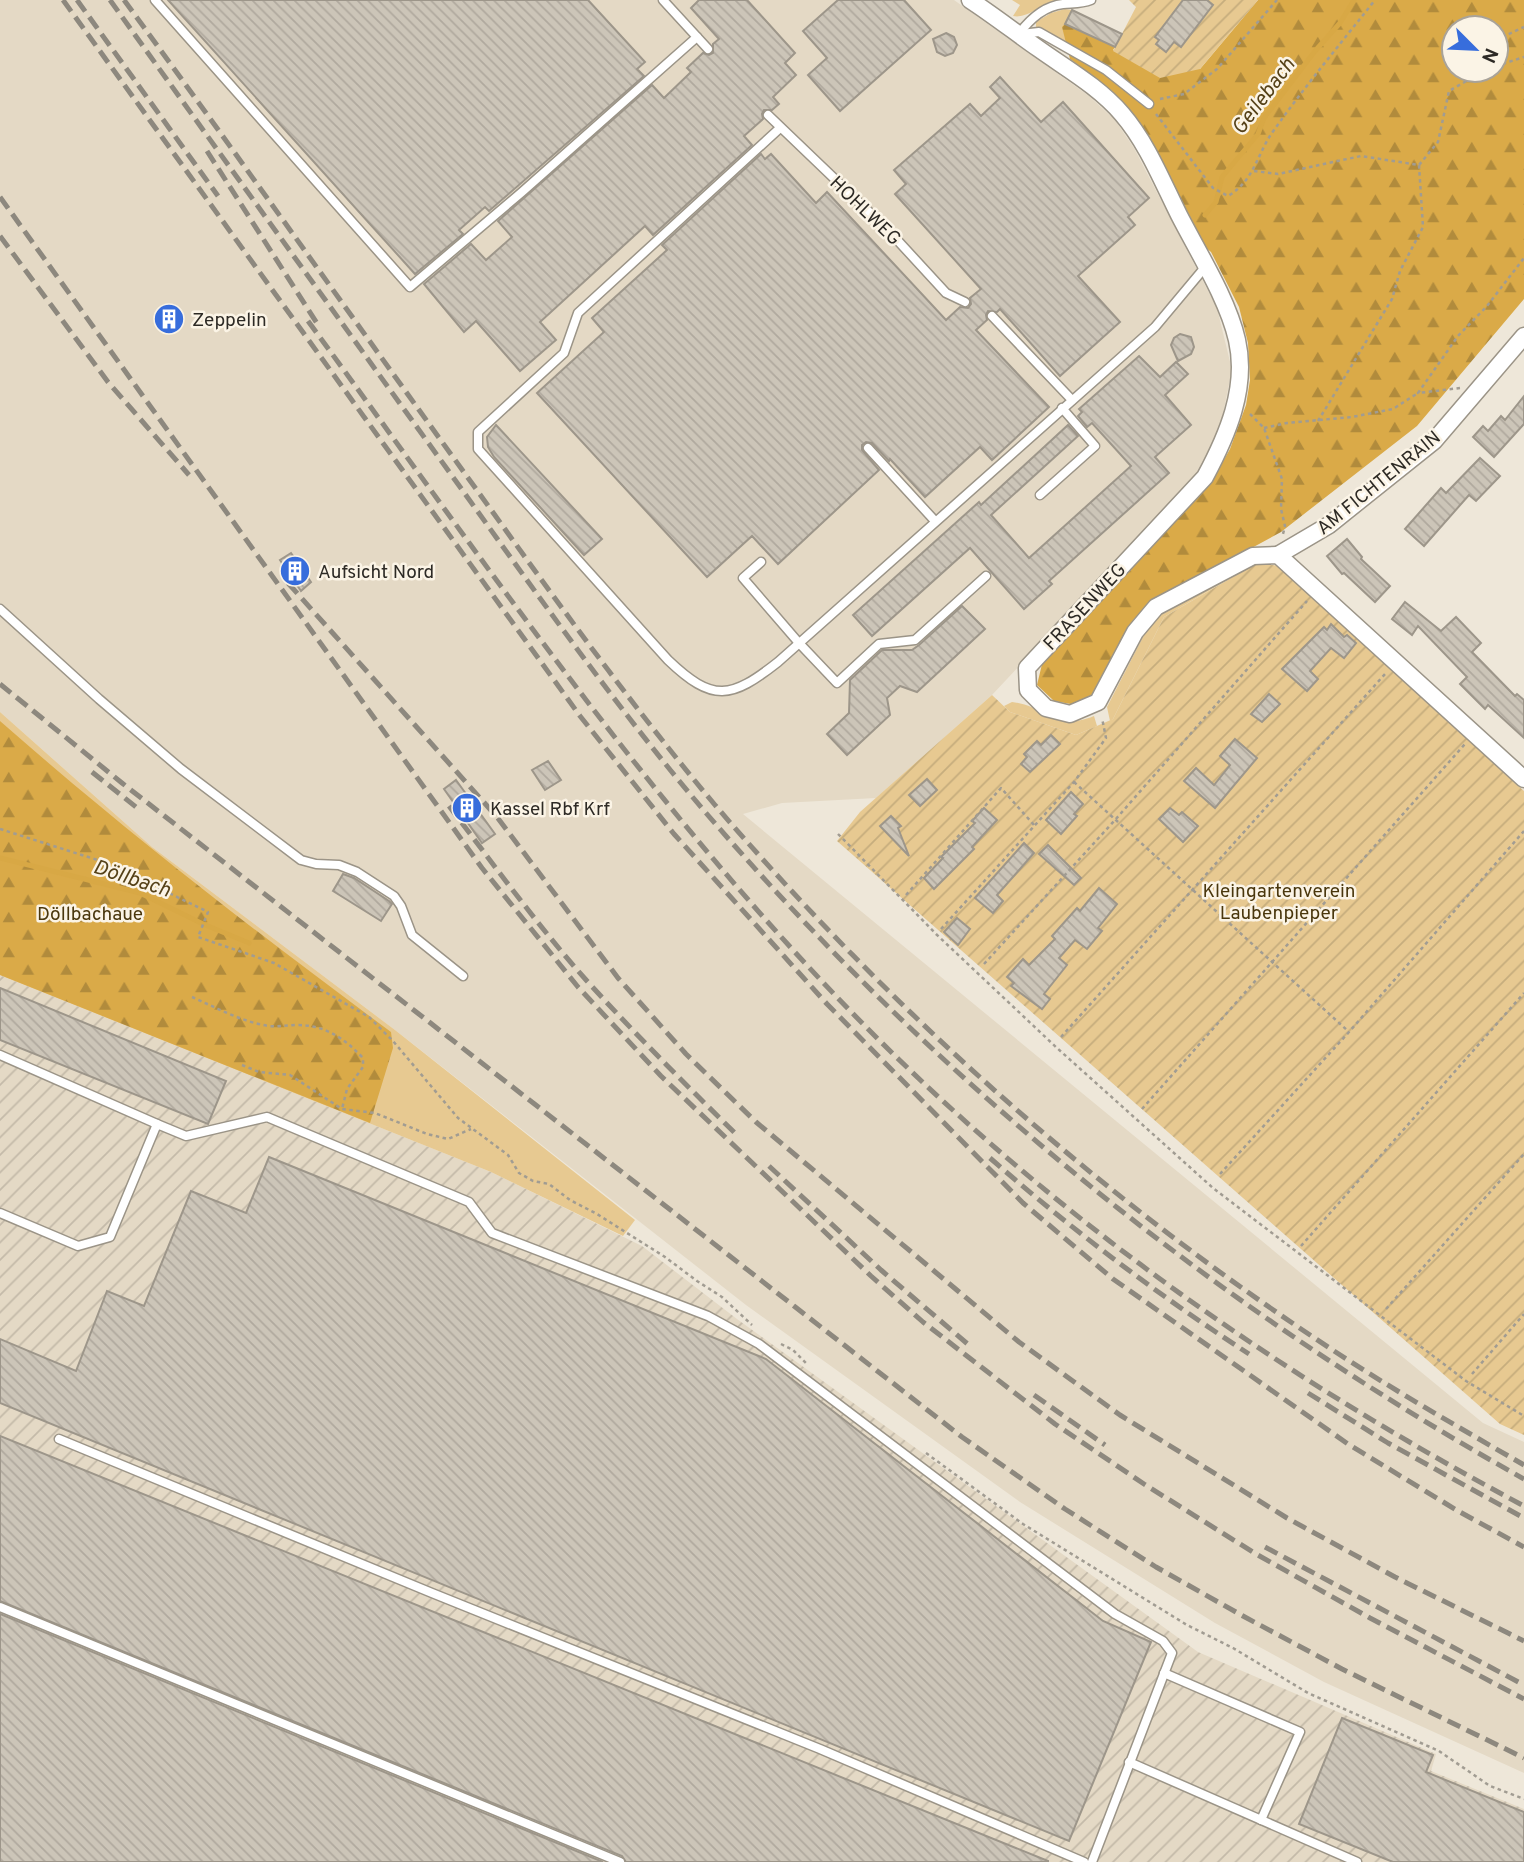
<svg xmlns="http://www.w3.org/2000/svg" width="1524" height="1862" viewBox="0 0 1524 1862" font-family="Overpass,sans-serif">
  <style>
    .built { fill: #e4d9c5 }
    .industrial { fill: url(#industrial-furrows) }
    .green { fill: #e7c991 }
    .forest { fill: url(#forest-firs); fill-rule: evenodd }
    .garden { fill: url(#garden-furrows) }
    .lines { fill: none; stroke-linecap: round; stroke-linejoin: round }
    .stream { stroke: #d8a845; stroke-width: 5 }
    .building { fill: url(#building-back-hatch); stroke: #9d968a; stroke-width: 2 }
    .lane-casing { stroke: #9b9487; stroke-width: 11 }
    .street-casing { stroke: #9b9487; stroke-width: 19 }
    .path { stroke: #a19c92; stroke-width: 2.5; stroke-dasharray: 3.5 3.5; stroke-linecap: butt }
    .lane { stroke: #fff; stroke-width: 8 }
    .street { stroke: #fff; stroke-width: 16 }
    .rail { stroke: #8d887e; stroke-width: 5; stroke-dasharray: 14 7; stroke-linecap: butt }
    .labels { text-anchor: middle; stroke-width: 5; stroke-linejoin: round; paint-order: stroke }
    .street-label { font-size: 19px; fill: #2d2a25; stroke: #fbf4e6 }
    .poi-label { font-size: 19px; fill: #2d2a25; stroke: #fbf4e6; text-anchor: start }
    .park-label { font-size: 19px; fill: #4a370d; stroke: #fbf4e6 }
    .water-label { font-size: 21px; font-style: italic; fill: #554118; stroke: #fbf4e6 }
  </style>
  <defs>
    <pattern id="industrial-furrows" width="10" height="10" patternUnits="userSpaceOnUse" patternTransform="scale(1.75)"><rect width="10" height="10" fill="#e4d9c5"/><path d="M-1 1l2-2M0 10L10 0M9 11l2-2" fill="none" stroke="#c4baa9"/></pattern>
    <pattern id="forest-firs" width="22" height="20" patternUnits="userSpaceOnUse" patternTransform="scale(1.75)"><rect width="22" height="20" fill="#daaa48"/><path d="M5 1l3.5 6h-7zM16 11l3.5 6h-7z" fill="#b18b3c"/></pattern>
    <pattern id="garden-furrows" width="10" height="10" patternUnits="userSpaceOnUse" patternTransform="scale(1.75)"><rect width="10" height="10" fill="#e7c991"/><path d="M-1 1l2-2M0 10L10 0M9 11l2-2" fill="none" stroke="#c6ad7d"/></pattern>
    <pattern id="building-back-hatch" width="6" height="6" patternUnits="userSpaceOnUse" patternTransform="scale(1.75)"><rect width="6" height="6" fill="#ccc5b8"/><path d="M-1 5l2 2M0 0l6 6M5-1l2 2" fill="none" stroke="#b0a99e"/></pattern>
  </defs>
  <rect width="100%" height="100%" fill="#eee7d9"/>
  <path class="built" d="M0,0H954L1089,96L1115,120L1134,148L1217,308L1232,370L1219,433L1198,475L992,695L876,798L782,803L743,814L1483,1423L1524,1442V1773L1324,1682L1215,1623L1020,1502L746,1305L395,1030L152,847L0,712Z"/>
  <path class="industrial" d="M0,975L491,1172L642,1246L737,1319L1198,1652L1436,1754L1431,1771L1524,1809V1862H0Z"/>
  <g class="green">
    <path d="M1012,0H1056C1041,4 1028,19 1013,16L1020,5Z"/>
    <path d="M1065,9L1072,10L1065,24L1067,44L1036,27V22L1051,13Z"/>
    <path d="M1234,576L1164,617L1113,719L1110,721L1107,707L1144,635L1161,614Z"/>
    <path d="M1012,702C1048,706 1051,733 1094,716L1097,726L1076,735L1010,712L1004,706Z"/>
    <path d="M0,712L152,847L395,1030L635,1220L623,1236L491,1172L0,975Z"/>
  </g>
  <g class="forest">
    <path d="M1258,0H1524V299L1417,426L1281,532L1152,602L1134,619L1096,692L1076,705L1054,701L1037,685L1043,660L1210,484L1230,449L1246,405L1250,380L1248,343L1239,307L1211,252L1206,248L1150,138L1132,112L1112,91L1070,59L1062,27L1065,24L1115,47L1113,50L1200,69ZM1454,28H1496V70H1454Z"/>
    <path d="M0,721C125,831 257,933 391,1032L393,1048L370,1123L0,975Z"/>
  </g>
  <g class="garden">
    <path d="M1129,0H1258L1200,69L1160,78L1113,51L1136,7Z"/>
    <path d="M1257,563L1280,566L1524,791V1435L1500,1424L837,841L860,812L992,695L1010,712L1076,735L1113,719L1164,617Z"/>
  </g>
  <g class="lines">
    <g class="stream">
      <path d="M1205,215L1216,202L1222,177L1258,134L1264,118L1315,51L1340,23L1354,0"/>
      <path d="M0,858L140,893L203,924L249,943"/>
    </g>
  </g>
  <g class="building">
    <path d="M168,0H588L645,62L637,69L644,76L489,211L485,207L459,230L463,234L415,274Z"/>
    <path d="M699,0H747L795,53L785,63L796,75L773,97L779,104L772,110H764L762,114L763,119L744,136L752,145L653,235L645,226L540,322L556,340L520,371L476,321L464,332L424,284L471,244L486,260L512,237L498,221L652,85L664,98L691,72L687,68L703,53L709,55L713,53V44L719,39L691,8Z"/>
    <path d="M838,0H904L931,30L840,111L808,75L827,58L803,31Z"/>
    <path d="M1183,0H1207L1213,5L1181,47L1174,42L1166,52L1156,44L1159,40L1155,37Z"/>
    <path d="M1072,10L1122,34L1115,47L1065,24Z"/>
    <path d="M946,33L954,37L957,45L953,53L945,56L937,52L933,39Z"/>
    <path d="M1000,77L1041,122L1063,102L1149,198L1128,217L1135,225L1078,276L1120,322L1060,376L1000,309L997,312L988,311L986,315L987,320L976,330L1049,407L992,460L980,447L925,497L890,459L889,461L872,443L866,442L862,445V450L879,470L778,564L752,536L707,577L537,393L604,332L592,318L667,250L662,245L761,154L765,159L771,154L816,203L827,192L946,320L960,307L968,308L971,304L970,298L981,289L895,194L906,184L894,170L970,104L981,116L1000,98L990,87Z"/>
    <path d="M1180,334L1191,337L1194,347L1191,354L1178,361L1171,345L1174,338Z"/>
    <path d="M1139,356L1160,377L1176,362L1188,374L1165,395L1191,425L1155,457L1169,473L1049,581L1052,584L1024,609L970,548L872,636L853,615L979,502L981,505L1068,425L1078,436L991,515L1029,558L1131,466L1092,423L1087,427L1078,416L1082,412L1079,409Z"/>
    <path d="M1524,396V424L1494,457L1473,437L1483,426L1488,431L1501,416L1505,420Z"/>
    <path d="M496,425L602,539L584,555L494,457L488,447L487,437Z"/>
    <path d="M1480,458L1500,476L1476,501L1469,495L1424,546L1405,529L1441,488L1446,493Z"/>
    <path d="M1347,539L1362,557L1361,559L1390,586L1375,602L1344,573L1342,574L1327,556Z"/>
    <path d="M291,553L311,582L301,591L280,560Z"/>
    <path d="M1405,602L1441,631L1456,617L1481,643L1472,652L1515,696L1517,694L1524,700V738L1488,705L1485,709L1460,684L1467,677L1418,626L1412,635L1392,619Z"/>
    <path d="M962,606L985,629L917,692L900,686L887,698L890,715L847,755L827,734L849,713L850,680L882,650H912L919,645Z"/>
    <path d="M1331,624L1344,637L1347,635L1356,643L1344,658L1331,648L1310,671L1318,679L1307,691L1282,669L1324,627L1327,630Z"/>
    <path d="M1269,694L1280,704L1262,722L1251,714Z"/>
    <path d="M1051,735L1060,744L1030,772L1021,764L1027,757L1024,754L1037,741L1041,745Z"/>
    <path d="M1235,739L1257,758L1215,808L1184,781L1196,768L1214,785L1230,765L1220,756Z"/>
    <path d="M548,761L561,780L545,790L532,770Z"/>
    <path d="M927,779L937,790L920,806L909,795Z"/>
    <path d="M456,780L495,834L482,843L444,789Z"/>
    <path d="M1071,792L1083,804L1074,814L1077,816L1061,834L1046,820Z"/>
    <path d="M984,808L997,820L972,847L974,849L934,889L924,878L943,858L941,857L975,823L972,821Z"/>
    <path d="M1170,808L1179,815L1182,812L1198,826L1183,842L1159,819Z"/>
    <path d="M891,816L901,826L898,828L909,856L880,826Z"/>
    <path d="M1024,843L1034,853L997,895L1003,901L993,913L975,898Z"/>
    <path d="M1048,845L1081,878L1074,885L1039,854Z"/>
    <path d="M343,874L354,878L389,901L392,904L381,921L333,891Z"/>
    <path d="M1099,888L1117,904L1098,928L1102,931L1087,949L1075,940L1059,958L1067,965L1044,994L1050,999L1042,1009L1011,986L1014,983L1007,977L1023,959L1029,965L1055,939L1052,936L1077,908L1080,911Z"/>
    <path d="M957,918L970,929L958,945L944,932Z"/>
    <path d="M0,988L226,1081L208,1124L0,1040Z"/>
    <path d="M269,1157L766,1359L1103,1621L1151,1642L1069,1841L0,1403V1339L76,1371L107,1291L144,1306L191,1191L246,1213Z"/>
    <path d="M0,1436L1048,1861V1862H626L622,1856L0,1601Z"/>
    <path d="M0,1614L603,1862H0Z"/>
    <path d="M1342,1718L1433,1755L1426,1772L1524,1812V1862H1393L1299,1824Z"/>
  </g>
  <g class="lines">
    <g class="lane-casing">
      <g id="lane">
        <path d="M155,0L410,287L522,192L697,37"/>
        <path d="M663,0L708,49"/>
        <path d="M1021,34L1039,32L1106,70L1149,104"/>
        <path d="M1018,35C1029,20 1044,6 1063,4C1073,3 1081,4 1091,0"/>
        <path d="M768,115L888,230L946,293L965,302"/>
        <path d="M780,128L578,313L564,353L478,432V449L668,660C713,703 731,699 778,662L1155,327L1206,266"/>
        <path d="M992,316L1072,400"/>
        <path d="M868,448L935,521"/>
        <path d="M1040,495L1095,446L1062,408"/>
        <path d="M761,562L743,578L799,643L837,683L879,644L915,640L986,576"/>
        <path d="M0,609L99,699L181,769L301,860L316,864L339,865L357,872L394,896L401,906L412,935L463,976"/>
        <path d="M0,1055L157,1124"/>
        <path d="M0,1213L78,1246L110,1237L157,1124L186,1136L267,1117L469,1202L492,1233L708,1316L759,1344L1115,1614L1163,1641L1172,1653L1092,1862"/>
        <path d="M59,1439L432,1593L820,1749L1084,1862"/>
        <path d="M0,1607L620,1862"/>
        <path d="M1164,1673L1300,1732L1261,1820"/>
        <path d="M1129,1762L1357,1862"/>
      </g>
    </g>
    <g class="street-casing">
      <g id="street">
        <path d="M970,0C993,15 1016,33 1039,49C1067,69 1099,87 1122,114C1147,143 1162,181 1179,215C1198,252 1228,300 1237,340C1248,388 1227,436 1205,477L1027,668L1028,690L1046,708L1070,714L1098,702L1135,632L1156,607L1253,556L1278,555L1524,779"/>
        <path d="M1278,555L1329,525L1434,441L1524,336"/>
      </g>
    </g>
    <g class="path">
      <path d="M1496,40L1524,27"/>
      <path d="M1496,66L1524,57"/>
      <path d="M1160,99L1184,94L1217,69L1277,0"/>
      <path d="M1156,114L1213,188L1228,196C1255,180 1257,153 1274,130C1306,85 1341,43 1375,0"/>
      <path d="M1254,171L1278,174L1361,156L1419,165L1438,142L1449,91L1470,79L1474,70"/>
      <path d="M1460,388L1418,393L1458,336L1487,306L1524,258"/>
      <path d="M1250,414L1264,428L1282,479L1281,509L1285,526L1283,534"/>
      <path d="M1318,421L1392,299L1400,271L1423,227L1419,165"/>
      <path d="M1264,428L1287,423L1352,417L1393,409L1418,393"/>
      <path d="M1074,782L1348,1031"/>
      <path d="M0,829L107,863L208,912L198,937L274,963L369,1017L393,1041L458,1118L508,1155L519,1173L533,1181L549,1184L570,1200L597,1214L665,1257L697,1281L722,1297L752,1325"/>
      <path d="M838,834L936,934L1057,1048L1213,1188L1466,1381L1524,1416"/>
      <path d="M906,895L1001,788L1034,825"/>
      <path d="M941,929L1074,782L1106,738L1102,718"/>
      <path d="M984,964L1115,820L1307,601"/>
      <path d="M192,997C217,1008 242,1022 269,1026C278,1027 287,1025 297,1025C325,1025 344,1038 363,1058V1067L347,1089L342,1109"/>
      <path d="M1061,1037L1385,674"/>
      <path d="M242,1065L259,1072L290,1075L342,1109L375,1113L427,1134L448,1139L471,1129"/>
      <path d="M1142,1109L1465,744"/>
      <path d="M1220,1174L1349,1032L1524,831"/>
      <path d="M1301,1246L1524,993"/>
      <path d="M1386,1309L1524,1154"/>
      <path d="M781,1344L793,1350L806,1363"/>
      <path d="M1472,1374L1524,1314"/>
      <path d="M926,1453L1023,1524L1187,1625L1233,1648L1308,1693L1439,1751L1490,1786L1524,1799"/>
    </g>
    <use href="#lane" class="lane"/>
    <use href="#street" class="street"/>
    <g class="rail">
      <path d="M63,0L580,716L674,834L827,1004L1023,1203L1113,1279L1348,1444L1458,1511L1524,1547"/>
      <path d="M77,0L218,196"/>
      <path d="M110,0C223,158 336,315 450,473C533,588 614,705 706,813C939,1084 1213,1305 1524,1479"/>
      <path d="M124,0C244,164 360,329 479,493C555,599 631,705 715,805C889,1008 1090,1188 1313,1337C1381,1383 1453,1424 1524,1465"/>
      <path d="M207,151L320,328"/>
      <path d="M0,197L482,868L578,987L661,1076L871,1276L923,1322L1055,1424L1144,1484L1256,1554L1370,1618L1524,1699"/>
      <path d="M0,236L108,382L189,475"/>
      <path d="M308,321C485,562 653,811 864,1025C1057,1220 1282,1377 1524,1506"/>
      <path d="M288,583L497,817L618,978L686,1054L756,1122L1019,1342L1120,1415L1287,1518L1395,1577L1524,1641"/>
      <path d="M0,684L122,783L794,1306L962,1437L1065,1509L1156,1567L1243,1616L1342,1669L1524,1758"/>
      <path d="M92,772L141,811"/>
      <path d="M449,806C494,865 538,926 587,981C636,1035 687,1086 739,1137"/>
      <path d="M990,1158C1071,1229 1158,1295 1249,1354"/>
      <path d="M769,1166L881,1270L970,1346"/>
      <path d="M1308,1393L1388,1443L1524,1518"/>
      <path d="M1034,1395L1105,1445"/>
      <path d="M1265,1547L1524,1685"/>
    </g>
  </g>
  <defs>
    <g id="building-disc" transform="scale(1.575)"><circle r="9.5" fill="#376ddc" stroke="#fbf4e6"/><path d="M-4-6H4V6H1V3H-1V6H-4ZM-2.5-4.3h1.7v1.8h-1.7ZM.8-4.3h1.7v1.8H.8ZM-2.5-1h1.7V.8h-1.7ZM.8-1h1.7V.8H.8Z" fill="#fff"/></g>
  </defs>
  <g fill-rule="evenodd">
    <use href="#building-disc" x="169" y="319"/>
    <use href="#building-disc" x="295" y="571"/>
    <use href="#building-disc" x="467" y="808"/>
  </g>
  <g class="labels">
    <g class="street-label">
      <text transform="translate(866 210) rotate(44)" y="7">HOHLWEG</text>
      <text transform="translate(1378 482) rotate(-39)" y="7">AM FICHTENRAIN</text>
      <text transform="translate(1084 606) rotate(-47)" y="7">FRASENWEG</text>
    </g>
    <g class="poi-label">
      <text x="192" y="326">Zeppelin</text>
      <text x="318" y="578">Aufsicht Nord</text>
      <text x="490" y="815">Kassel Rbf Krf</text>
    </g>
    <g class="park-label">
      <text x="1279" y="897">Kleingartenverein<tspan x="1279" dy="22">Laubenpieper</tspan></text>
      <text x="90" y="920">Döllbachaue</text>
    </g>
    <g class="water-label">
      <text transform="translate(1263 96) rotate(-53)" y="7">Geilebach</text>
      <text transform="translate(132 878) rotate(18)" y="7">Döllbach</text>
    </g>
  </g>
  <g transform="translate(1475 49) rotate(114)"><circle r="33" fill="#fbf4e6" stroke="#a9a399" stroke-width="2"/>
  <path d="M0-5L12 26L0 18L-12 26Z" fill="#376ddc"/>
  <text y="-10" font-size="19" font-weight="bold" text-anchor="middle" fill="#2d2a25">N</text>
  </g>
</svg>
